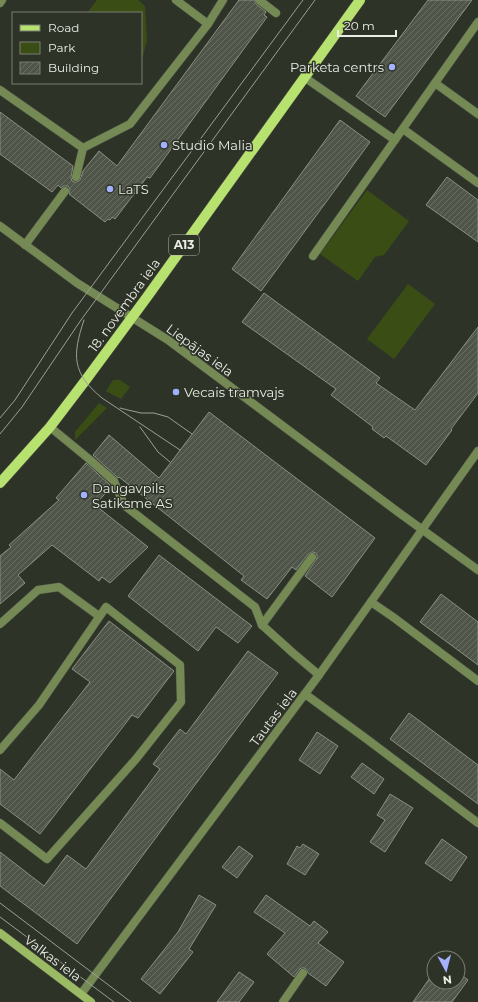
<svg xmlns="http://www.w3.org/2000/svg" width="478" height="1002" viewBox="0 0 478 1002" font-family="Montserrat,sans-serif">
  <style>
    .green { fill: #3a4d15 }
    .building { fill: url(#building-hatch); stroke: #898f82 }
    .lines { fill: none; stroke-linecap: round; stroke-linejoin: round }
    .lane-casing { stroke: #4c5146; stroke-width: 9 }
    .street-casing { stroke: #4c5146; stroke-width: 9 }
    .secondary-casing { stroke: #4c5146; stroke-width: 9 }
    .primary-casing { stroke: #4c5146; stroke-width: 11 }
    .lane { stroke: #748954; stroke-width: 8 }
    .street { stroke: #748954; stroke-width: 8 }
    .secondary { stroke: #9abb64; stroke-width: 8 }
    .primary { stroke: #b8e26f; stroke-width: 10 }
    .tram { stroke: #9b9f96; stroke-width: 1 }
    .poi-dot { fill: #a4b1fc; stroke: #2e3328; stroke-width: 1.5 }
    .labels { text-anchor: middle; stroke-width: 3; stroke-linejoin: round; paint-order: stroke }
    .shield { fill: #2e3328; stroke: #b2b5ad; stroke-width: 1 }
    .shield-label { font-size: 12px; font-weight: bold; fill: #eaede6 }
    .poi-label { font-size: 13px; fill: #eaede6; stroke: #2e3328; text-anchor: start }
    .street-label { font-size: 13px; fill: #eaede6; stroke: #2e3328 }
  </style>
  <defs>
    <pattern id="building-hatch" width="6" height="6" patternUnits="userSpaceOnUse"><rect width="6" height="6" fill="#505549"/><path d="M-1 1l2-2M0 6l6-6M5 7l2-2" fill="none" stroke="#696e63"/></pattern>
  </defs>
  <rect width="100%" height="100%" fill="#2e3328"/>
  <g class="green">
    <path d="M97,0H138L145,6L147,40L141,64V13H87Z"/>
    <path d="M367,190L409,221L384,255L375,257L358,281L320,254Z"/>
    <path d="M408,284L435,304L394,359L367,339Z"/>
    <path d="M120,380L130,387L121,399L106,391L113,380Z"/>
    <path d="M99,403L107,408L75,440V432Z"/>
  </g>
  <g class="building">
    <path d="M239,0H254L256,4L266,12L264,15L267,17L150,178L147,177L115,219L112,217L110,220L108,219L105,222L69,194L70,189L68,186H63L61,188L58,185L52,192L0,154V112L73,166L71,178L72,181L74,182H77L80,180L83,171L99,151L117,166Z"/>
    <path d="M428,0H472L385,117L356,96Z"/>
    <path d="M340,120L370,142L261,291L232,269Z"/>
    <path d="M447,177L478,200V242L426,205Z"/>
    <path d="M264,293L380,378L376,383L415,410L478,327V393L451,429L452,430L426,465L386,436L384,438L372,429L373,427L331,395L336,389L242,322Z"/>
    <path d="M209,412L375,538L332,597L305,576L317,558V555L316,553L312,552L308,554L296,570L292,567L267,599L241,580L244,576L119,477L118,478L93,455L109,435L159,478Z"/>
    <path d="M86,463L109,484L111,487L95,505L148,547L110,583L102,577L99,581L52,545L18,575L25,583L0,604V556L11,547L9,545L59,500L56,498Z"/>
    <path d="M159,555L252,626L238,643L216,627L198,651L128,596Z"/>
    <path d="M441,594L478,622V665L420,622Z"/>
    <path d="M109,621L174,671L138,718L132,715L40,834L0,804V769L14,780L90,682L72,669Z"/>
    <path d="M248,651L278,673L77,944L0,886V852L44,886L67,855L86,869L160,769L153,764L180,729L186,734Z"/>
    <path d="M409,713L478,765V804L390,739Z"/>
    <path d="M317,732L338,746L320,774L299,760Z"/>
    <path d="M362,763L384,779L374,794L351,777Z"/>
    <path d="M390,794L413,808L385,852L370,842L385,820L377,815Z"/>
    <path d="M442,839L467,857L451,881L425,863Z"/>
    <path d="M303,844L319,854L305,875L287,864L297,846L300,848Z"/>
    <path d="M239,846L253,856L237,878L222,867Z"/>
    <path d="M199,895L216,905L189,949L193,952L160,994L141,979L178,932Z"/>
    <path d="M266,895L310,926L314,921L328,932L318,943L344,962L326,986L308,973L306,969L304,968H301L299,970L294,977L267,954L285,933L254,912Z"/>
    <path d="M239,972L254,982L239,1002H217Z"/>
    <path d="M434,972V982H458V972L468,980L452,1002H413Z"/>
  </g>
  <g class="lines">
    <g class="lane-casing">
      <g id="lane">
        <path d="M176,0L208,24"/>
        <path d="M259,0L276,13"/>
        <path d="M0,3L2,0"/>
        <path d="M304,77L395,140"/>
        <path d="M435,83L478,114"/>
        <path d="M0,90L83,148"/>
        <path d="M403,129L478,183"/>
        <path d="M76,177L83,148L130,124L208,24L223,0"/>
        <path d="M25,245L65,191"/>
        <path d="M313,256L478,22"/>
        <path d="M50,427L89,459L114,481L124,505L255,607L262,625L293,653L319,675"/>
        <path d="M371,602L393,617L478,681"/>
        <path d="M0,624L38,590L59,587L99,616"/>
        <path d="M262,625L312,557"/>
        <path d="M305,694L368,740L478,823"/>
        <path d="M0,750L39,705L106,607L180,665L181,702L136,759L47,859L0,823"/>
        <path d="M283,1002L303,973"/>
      </g>
    </g>
    <g class="street-casing">
      <g id="street">
        <path d="M0,226L77,283L168,340L398,512L478,570"/>
        <path d="M81,994L319,675L478,451"/>
      </g>
    </g>
    <g class="secondary-casing">
      <path id="secondary" d="M0,933L91,1002"/>
    </g>
    <g class="primary-casing">
      <path id="primary" d="M0,483L50,427L85,381L147,297L360,0"/>
    </g>
    <use href="#lane" class="lane"/>
    <use href="#street" class="street"/>
    <use href="#secondary" class="secondary"/>
    <use href="#primary" class="primary"/>
    <g class="tram">
      <path d="M84,320C72,356 72,373 102,398L180,450"/>
      <path d="M120,408L128,410L141,413H154L168,417L192,434"/>
      <path d="M0,418L15,400L72,313L303,0"/>
      <path d="M140,427L158,452L170,462"/>
      <path d="M0,434L22,407L81,320L315,0"/>
      <path d="M0,903L131,1002"/>
      <path d="M0,917L114,1002"/>
    </g>
  </g>
  <g class="poi-dot">
    <circle cx="392" cy="67" r="4"/>
    <circle cx="164" cy="145" r="4"/>
    <circle cx="110" cy="189" r="4"/>
    <circle cx="176" cy="392" r="4"/>
    <circle cx="84" cy="495" r="4"/>
  </g>
  <g class="labels">
    <rect class="shield" x="169" y="235" width="30" height="20" rx="3"/>
    <g class="shield-label">
      <text x="184" y="249">A13</text>
    </g>
    <g class="poi-label">
      <text x="384" y="72" text-anchor="end">Parketa centrs</text>
      <text x="172" y="150">Studio Malia</text>
      <text x="118" y="194">LaTS</text>
      <text x="184" y="397">Vecais tramvajs</text>
      <text x="92" y="493">Daugavpils<tspan x="92" dy="15">Satiksme AS</tspan></text>
    </g>
    <g class="street-label">
      <text transform="translate(124 305) rotate(-54)" y="5">18. novembra iela</text>
      <text transform="translate(200 350) rotate(36)" y="5">Liepājas iela</text>
      <text transform="translate(273 717) rotate(-53)" y="5">Tautas iela</text>
      <text transform="translate(53 958) rotate(37)" y="5">Valkas iela</text>
    </g>
  </g>
  <rect x="12" y="12" width="130" height="72" fill="#2e3328" stroke="#797d74"/>
  <rect x="20" y="25" width="20" height="6" fill="#b8e26f" stroke="#797d74"/>
  <text x="48" y="32" font-size="12" fill="#eaede6">Road</text>
  <rect x="20" y="42" width="20" height="12" fill="#3a4d15" stroke="#797d74"/>
  <text x="48" y="52" font-size="12" fill="#eaede6">Park</text>
  <rect x="20" y="62" width="20" height="12" fill="url(#building-hatch)" stroke="#797d74"/>
  <text x="48" y="72" font-size="12" fill="#eaede6">Building</text>
  <g transform="translate(446 970) rotate(173)"><circle r="19" fill="#2e3328" stroke="#797d74"/>
  <path d="M0-3L7 15L0 10L-7 15Z" fill="#a4b1fc"/>
  <text y="-6" font-size="11" font-weight="bold" text-anchor="middle" fill="#eaede6">N</text>
  </g>
  <path d="M338 30v6h58v-6" fill="none" stroke="#eaede6" stroke-width="2"/>
  <text x="344" y="30" font-size="12" fill="#eaede6" stroke="#2e3328" stroke-width="3" paint-order="stroke">20 m</text>
</svg>
